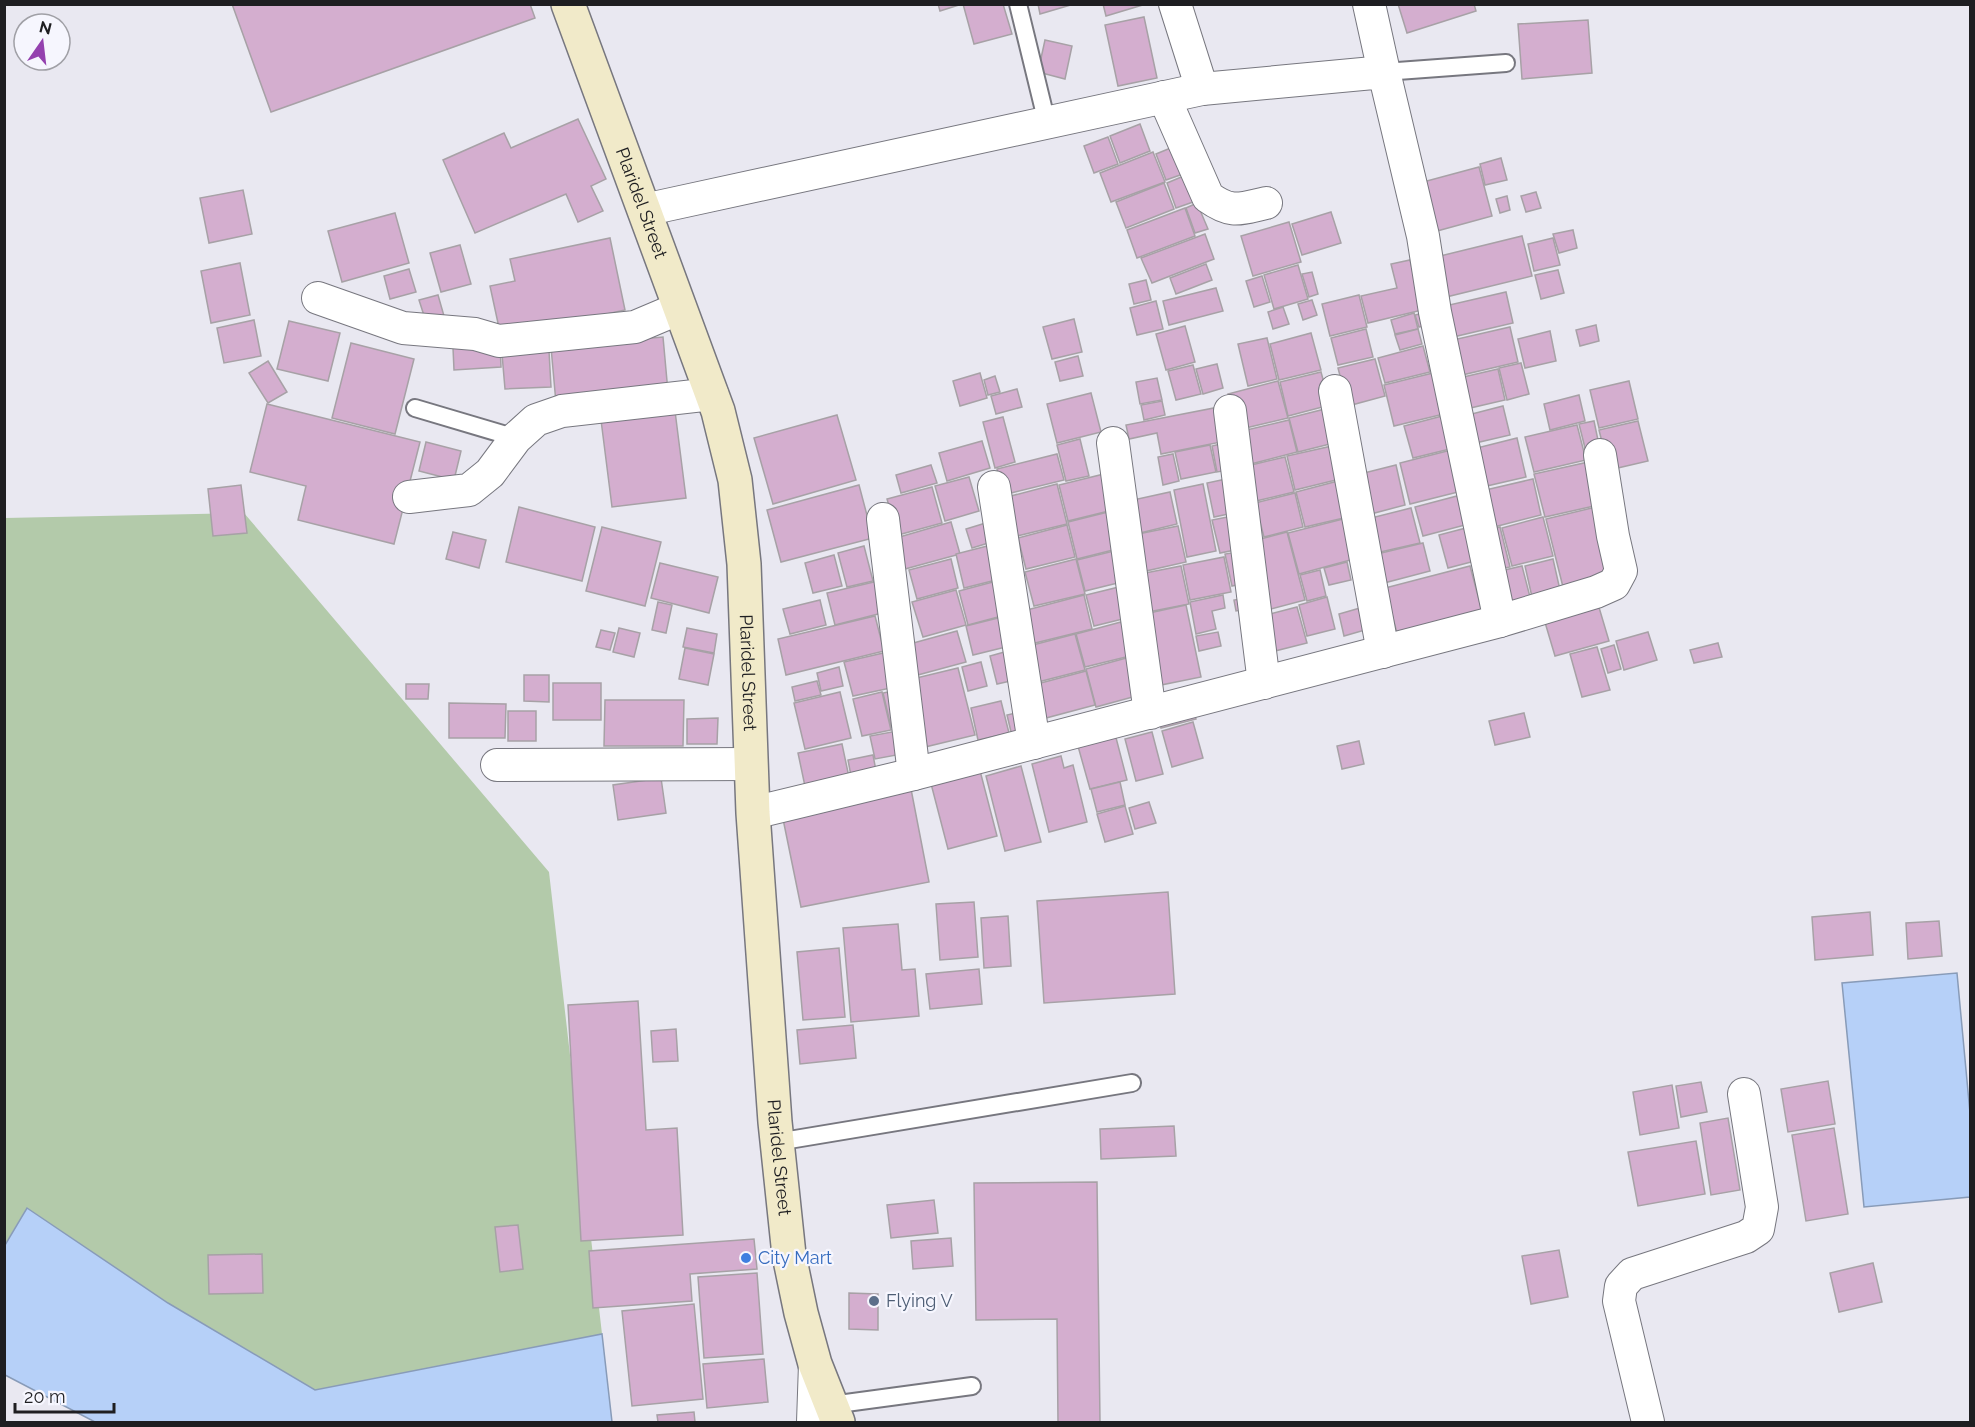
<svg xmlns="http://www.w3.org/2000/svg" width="1975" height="1427" viewBox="0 0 1975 1427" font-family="Raleway,sans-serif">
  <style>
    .green { fill: #b3caaa }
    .water { fill: #b6d0f8; stroke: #889bb8; stroke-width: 1.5 }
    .building { fill: #d4aecf; stroke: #a7a1a6; stroke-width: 1.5 }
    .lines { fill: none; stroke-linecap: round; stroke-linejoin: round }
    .lane-casing { stroke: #77777f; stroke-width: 20 }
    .street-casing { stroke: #77777f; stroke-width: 34 }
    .secondary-casing { stroke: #77777f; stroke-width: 36 }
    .lane { stroke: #fff; stroke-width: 16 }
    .street { stroke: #fff; stroke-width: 32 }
    .secondary { stroke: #f1eac9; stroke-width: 33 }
    .shop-dot { fill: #3f7fe0; stroke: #f6f6fe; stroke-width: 2 }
    .service-dot { fill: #5c6f8a; stroke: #f6f6fe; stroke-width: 2 }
    .labels { text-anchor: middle; stroke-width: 4.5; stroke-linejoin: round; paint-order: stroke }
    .street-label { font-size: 18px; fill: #1e1e21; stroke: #f6f6fe }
    .shop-label { font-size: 18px; fill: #366cbe; stroke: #f6f6fe; text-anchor: start }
    .service-label { font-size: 18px; fill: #4e5e75; stroke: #f6f6fe; text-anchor: start }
  </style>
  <rect width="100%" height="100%" fill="#e9e8f1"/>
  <path class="green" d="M244,513L549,872L602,1334L315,1390L168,1303L27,1208L5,1244V518Z"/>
  <g class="water">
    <path d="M1957,973L1970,1113V1197L1864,1207L1842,983Z"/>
    <path d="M27,1208L168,1303L315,1390L602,1334L612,1422H95L5,1375V1245Z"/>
  </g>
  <g class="building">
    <path d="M232,4H530L535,18L271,112Z"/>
    <path d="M938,4H962L940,11Z"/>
    <path d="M963,4H1003L1012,34L974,44Z"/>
    <path d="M1038,4H1074L1040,14Z"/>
    <path d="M1103,4H1146L1106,16Z"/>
    <path d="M1398,4H1474L1476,11L1407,33Z"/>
    <path d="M1144,17L1157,78L1118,86L1105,25Z"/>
    <path d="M1588,20L1592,73L1522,79L1518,24Z"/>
    <path d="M1045,40L1072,46L1065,79L1038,72Z"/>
    <path d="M578,119L606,179L591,186L603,211L578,222L566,194L475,233L443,160L504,133L511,148Z"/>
    <path d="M1140,124L1150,151L1120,163L1110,136Z"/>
    <path d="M1108,137L1118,164L1094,173L1084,146Z"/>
    <path d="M1173,147L1183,174L1166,180L1156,154Z"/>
    <path d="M1153,152L1165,182L1111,202L1100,173Z"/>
    <path d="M1501,158L1507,180L1485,185L1480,164Z"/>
    <path d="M1479,167L1492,216L1437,231L1423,182Z"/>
    <path d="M1186,175L1196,201L1176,208L1167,183Z"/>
    <path d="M1164,183L1174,209L1126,228L1116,202Z"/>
    <path d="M243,190L252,234L209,243L200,198Z"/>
    <path d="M1536,192L1541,208L1526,212L1521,196Z"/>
    <path d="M1507,196L1510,210L1500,213L1496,199Z"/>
    <path d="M1197,203L1208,229L1195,233L1186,208Z"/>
    <path d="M1185,208L1195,236L1137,258L1127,230Z"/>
    <path d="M1331,212L1341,243L1302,255L1292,224Z"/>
    <path d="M395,213L409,263L342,282L328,231Z"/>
    <path d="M1289,222L1301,262L1253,276L1241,236Z"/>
    <path d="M1573,230L1577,248L1559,253L1553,234Z"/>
    <path d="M1205,234L1214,259L1152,283L1141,258Z"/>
    <path d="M1522,236L1532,276L1442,298L1432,258Z"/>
    <path d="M610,238L625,310L501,337L490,286L515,281L510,259Z"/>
    <path d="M1553,238L1560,265L1534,271L1528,244Z"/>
    <path d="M460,245L471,284L441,292L430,253Z"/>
    <path d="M1410,260L1422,310L1368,323L1361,296L1397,288L1391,264Z"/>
    <path d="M240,263L250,315L211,323L201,271Z"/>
    <path d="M1206,264L1212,280L1176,294L1170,278Z"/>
    <path d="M1298,265L1308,299L1274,309L1264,275Z"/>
    <path d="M409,269L416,292L390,299L384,276Z"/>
    <path d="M1558,270L1564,293L1541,299L1535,275Z"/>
    <path d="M1312,272L1318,294L1309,297L1302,274Z"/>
    <path d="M1262,276L1270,302L1254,307L1246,281Z"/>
    <path d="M1146,280L1151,300L1134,304L1129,284Z"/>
    <path d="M1216,288L1223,311L1169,325L1163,301Z"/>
    <path d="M1506,292L1513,323L1453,337L1445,306Z"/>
    <path d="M438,295L446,323L428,328L419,300Z"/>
    <path d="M1359,295L1367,327L1330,336L1322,304Z"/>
    <path d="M1312,300L1317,315L1303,320L1298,304Z"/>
    <path d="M1156,301L1163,329L1137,335L1130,308Z"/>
    <path d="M1283,307L1289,324L1273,329L1268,312Z"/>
    <path d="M1428,312L1431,324L1419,327L1415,315Z"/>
    <path d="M1414,313L1418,329L1395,334L1391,320Z"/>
    <path d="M1074,319L1082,352L1052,359L1043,327Z"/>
    <path d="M254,320L261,356L224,363L217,328Z"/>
    <path d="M289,321L340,333L328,381L277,369Z"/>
    <path d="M1596,325L1599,341L1580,346L1576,330Z"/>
    <path d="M1185,326L1195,362L1166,370L1156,334Z"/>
    <path d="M1510,327L1518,362L1462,375L1453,340Z"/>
    <path d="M1366,329L1373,357L1338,365L1331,338Z"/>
    <path d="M1418,329L1422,344L1400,350L1395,335Z"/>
    <path d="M1550,331L1556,361L1525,368L1518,339Z"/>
    <path d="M1311,333L1321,370L1279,380L1270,344Z"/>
    <path d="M663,337L668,392L556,403L551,347Z"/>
    <path d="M1267,338L1277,379L1248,386L1238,344Z"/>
    <path d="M351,343L414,359L395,434L332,418Z"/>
    <path d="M500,345L501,367L454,370L453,348Z"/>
    <path d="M1423,346L1430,372L1385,383L1378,358Z"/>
    <path d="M549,351L551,387L505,389L502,354Z"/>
    <path d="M1078,356L1083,376L1060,381L1055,362Z"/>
    <path d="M1375,359L1385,396L1348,406L1338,368Z"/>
    <path d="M268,361L287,392L268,403L249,373Z"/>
    <path d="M1521,363L1529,394L1507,400L1499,368Z"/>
    <path d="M1217,364L1223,388L1203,394L1196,369Z"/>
    <path d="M1193,365L1201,394L1176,400L1168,371Z"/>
    <path d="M1498,369L1505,400L1466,409L1459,378Z"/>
    <path d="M1321,372L1330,405L1288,416L1280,382Z"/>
    <path d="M1437,372L1448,413L1394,426L1384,385Z"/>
    <path d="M980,373L987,398L960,406L953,381Z"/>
    <path d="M995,376L1000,392L988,395L984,380Z"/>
    <path d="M1157,378L1162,400L1140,404L1136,382Z"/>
    <path d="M1278,381L1288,418L1237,430L1228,394Z"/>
    <path d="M1629,381L1638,419L1599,428L1590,390Z"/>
    <path d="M1017,389L1022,407L996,414L991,396Z"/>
    <path d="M1091,393L1101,432L1057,443L1047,404Z"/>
    <path d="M1579,395L1585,421L1550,430L1544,404Z"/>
    <path d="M1162,401L1165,415L1144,420L1141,405Z"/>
    <path d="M267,404L420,442L394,544L298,520L306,486L250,472Z"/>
    <path d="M1503,406L1510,435L1471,444L1464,416Z"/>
    <path d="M1214,408L1221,442L1161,454L1157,433L1129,439L1126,425Z"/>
    <path d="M1325,409L1334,443L1298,452L1289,418Z"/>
    <path d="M675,411L686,498L612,507L601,420Z"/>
    <path d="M837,415L856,480L773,504L754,438Z"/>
    <path d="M1446,415L1454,448L1413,458L1404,426Z"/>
    <path d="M1003,417L1015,462L995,468L983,422Z"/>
    <path d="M1289,420L1297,452L1247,465L1238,432Z"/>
    <path d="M1594,421L1599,445L1585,448L1579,424Z"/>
    <path d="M1638,421L1648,461L1609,470L1599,430Z"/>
    <path d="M1577,425L1586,460L1534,472L1525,437Z"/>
    <path d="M1517,438L1526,477L1478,488L1469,450Z"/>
    <path d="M1080,439L1089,476L1066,481L1057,445Z"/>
    <path d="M982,441L990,468L947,481L939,453Z"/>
    <path d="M426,442L461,451L454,480L419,471Z"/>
    <path d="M1229,442L1235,469L1217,472L1212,446Z"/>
    <path d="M1210,445L1216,472L1181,479L1175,452Z"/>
    <path d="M1332,446L1340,479L1295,490L1287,456Z"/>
    <path d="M1455,449L1466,490L1410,504L1400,463Z"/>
    <path d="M1057,454L1064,480L1003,495L997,469Z"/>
    <path d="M1173,454L1179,481L1163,485L1158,457Z"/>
    <path d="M1285,457L1294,492L1256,501L1247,466Z"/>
    <path d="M1593,461L1603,504L1545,517L1534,474Z"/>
    <path d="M931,465L937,483L901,493L896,475Z"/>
    <path d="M1396,465L1405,505L1367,515L1356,475Z"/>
    <path d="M1108,473L1117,509L1068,521L1059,485Z"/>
    <path d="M969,477L979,511L945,521L935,486Z"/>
    <path d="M1231,478L1238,512L1214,517L1207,483Z"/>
    <path d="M1533,479L1541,515L1490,528L1481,491Z"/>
    <path d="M1338,481L1348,517L1305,527L1296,492Z"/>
    <path d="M1057,484L1067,524L1017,536L1007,497Z"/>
    <path d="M1203,484L1216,551L1187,557L1174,490Z"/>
    <path d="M241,485L247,533L213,536L208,489Z"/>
    <path d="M859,485L873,538L781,562L767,510Z"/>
    <path d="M932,487L942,523L898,535L887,499Z"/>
    <path d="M1170,492L1177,524L1140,533L1133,500Z"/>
    <path d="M1295,493L1303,527L1264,537L1255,503Z"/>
    <path d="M1457,496L1465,525L1423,536L1415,507Z"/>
    <path d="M519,507L595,527L582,581L506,562Z"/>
    <path d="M1596,507L1612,576L1563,587L1546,519Z"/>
    <path d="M1411,508L1420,543L1376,553L1367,519Z"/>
    <path d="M1116,510L1125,547L1077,559L1068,522Z"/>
    <path d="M1238,515L1245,548L1220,553L1212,520Z"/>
    <path d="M1543,517L1553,556L1512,566L1502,528Z"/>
    <path d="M1343,519L1354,559L1299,574L1288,533Z"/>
    <path d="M951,522L960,554L905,569L896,538Z"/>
    <path d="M989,522L995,541L972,548L966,529Z"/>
    <path d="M1067,525L1075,557L1026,569L1018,538Z"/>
    <path d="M1178,526L1186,562L1146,571L1138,534Z"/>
    <path d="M602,527L661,542L645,606L586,591Z"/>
    <path d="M1500,527L1510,567L1494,570L1484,531Z"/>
    <path d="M1466,528L1475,561L1448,568L1439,535Z"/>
    <path d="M453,532L486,540L479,568L446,559Z"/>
    <path d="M1287,532L1305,600L1267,610L1249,542Z"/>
    <path d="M999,543L1008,577L964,588L956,554Z"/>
    <path d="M1423,543L1430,571L1384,583L1377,554Z"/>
    <path d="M864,546L873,581L847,587L838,553Z"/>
    <path d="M1122,549L1130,580L1085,591L1077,560Z"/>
    <path d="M1244,551L1250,582L1232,586L1225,554Z"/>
    <path d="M834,555L842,586L813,593L805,563Z"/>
    <path d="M1224,557L1231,592L1190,600L1183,565Z"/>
    <path d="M951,559L958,588L917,599L909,570Z"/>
    <path d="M1076,559L1085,594L1034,606L1025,572Z"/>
    <path d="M1553,559L1560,590L1532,597L1525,566Z"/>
    <path d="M1347,562L1351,580L1329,585L1324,568Z"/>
    <path d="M660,563L718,577L709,613L651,598Z"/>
    <path d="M1181,566L1189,604L1143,613L1135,575Z"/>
    <path d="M1470,566L1482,611L1397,633L1385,588Z"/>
    <path d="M1522,566L1530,597L1504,604L1496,572Z"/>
    <path d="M1320,570L1326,596L1307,601L1300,575Z"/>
    <path d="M1004,579L1013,613L968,625L959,591Z"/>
    <path d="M878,581L886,612L835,625L827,593Z"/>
    <path d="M1123,586L1131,617L1094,626L1086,595Z"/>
    <path d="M956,590L966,625L923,637L912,602Z"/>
    <path d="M1084,595L1092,629L1031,644L1023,611Z"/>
    <path d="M1223,595L1225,608L1212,611L1216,629L1196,634L1190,602Z"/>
    <path d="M1327,597L1335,629L1307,636L1299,605Z"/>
    <path d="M1246,598L1248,609L1236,611L1234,600Z"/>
    <path d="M820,600L826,625L790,634L783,609Z"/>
    <path d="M658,602L672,605L666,633L652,630Z"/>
    <path d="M1598,604L1609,641L1555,656L1544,619Z"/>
    <path d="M1186,605L1201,677L1156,686L1140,615Z"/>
    <path d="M1297,607L1307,643L1275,651L1266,615Z"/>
    <path d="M1360,608L1365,630L1344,636L1339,614Z"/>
    <path d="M1010,615L1018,644L973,655L966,626Z"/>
    <path d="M875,616L884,651L786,675L778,639Z"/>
    <path d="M1121,622L1130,656L1085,667L1076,634Z"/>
    <path d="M619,628L640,633L634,657L613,652Z"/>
    <path d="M687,628L717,634L714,653L683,647Z"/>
    <path d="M601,630L615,633L610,650L596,647Z"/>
    <path d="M957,631L966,662L914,676L906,645Z"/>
    <path d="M1218,632L1221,646L1199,651L1196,636Z"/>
    <path d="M1648,632L1657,660L1624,670L1616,641Z"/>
    <path d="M1075,634L1085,670L1038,682L1029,646Z"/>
    <path d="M1718,643L1722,657L1694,663L1690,650Z"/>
    <path d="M1614,645L1621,669L1608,673L1601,649Z"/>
    <path d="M1597,647L1610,690L1582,697L1570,654Z"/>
    <path d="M685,648L714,654L708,685L679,679Z"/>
    <path d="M892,651L900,686L853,696L844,662Z"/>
    <path d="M1008,651L1015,680L997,684L990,656Z"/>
    <path d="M1130,657L1140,695L1096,707L1086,669Z"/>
    <path d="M981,662L987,686L968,691L962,667Z"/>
    <path d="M839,667L843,686L821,691L817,673Z"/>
    <path d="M958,668L975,735L925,747L908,680Z"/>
    <path d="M1086,671L1095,705L1046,718L1037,684Z"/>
    <path d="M524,675H549V702L524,701Z"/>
    <path d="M817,681L821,695L795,701L792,687Z"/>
    <rect x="553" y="683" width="48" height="37"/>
    <path d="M406,684H429L428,699H406Z"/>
    <path d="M898,690L906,724L891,727L883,693Z"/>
    <path d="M840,692L851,738L805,749L794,703Z"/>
    <path d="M882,692L891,730L862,736L853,699Z"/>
    <path d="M605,700H684L683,746H604Z"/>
    <path d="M1001,701L1009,733L978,740L971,708Z"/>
    <path d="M449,703L506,704L505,738H449Z"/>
    <path d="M1192,705L1196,719L1161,728L1157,713Z"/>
    <rect x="508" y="711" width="28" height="30"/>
    <path d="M1025,711L1030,732L1012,736L1007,715Z"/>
    <path d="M1524,713L1530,737L1495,745L1489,721Z"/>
    <path d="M718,718L717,744H687V719Z"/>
    <path d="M1193,722L1203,758L1172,767L1162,731Z"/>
    <path d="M1114,730L1127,780L1090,789L1076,739Z"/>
    <path d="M897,731L902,754L875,759L870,736Z"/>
    <path d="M1152,732L1163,774L1136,781L1125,739Z"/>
    <path d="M1359,741L1364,764L1342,769L1337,746Z"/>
    <path d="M842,744L850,782L806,791L798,753Z"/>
    <path d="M873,755L877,776L852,781L848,760Z"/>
    <path d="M1061,756L1064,768L1073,765L1087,822L1049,832L1032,764Z"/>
    <path d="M978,763L997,836L948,849L929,776Z"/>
    <path d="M1021,766L1041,842L1005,851L986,776Z"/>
    <path d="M661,778L666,813L618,820L613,785Z"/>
    <path d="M1120,782L1125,805L1097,812L1091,789Z"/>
    <path d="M911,789L929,882L801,907L782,814Z"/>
    <path d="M1149,802L1156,823L1135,829L1129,808Z"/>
    <path d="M1125,806L1133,834L1105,842L1097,814Z"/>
    <path d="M1168,892L1175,994L1044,1003L1037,901Z"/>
    <path d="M974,902L978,957L940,960L936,904Z"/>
    <path d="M1870,912L1873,955L1815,960L1812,917Z"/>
    <path d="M1008,916L1011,966L984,968L981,918Z"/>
    <path d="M1939,921L1942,956L1908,959L1906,923Z"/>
    <path d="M898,924L902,970L915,969L919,1016L851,1022L843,928Z"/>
    <path d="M839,948L845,1017L803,1020L797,952Z"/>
    <path d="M979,969L982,1004L930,1009L926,974Z"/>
    <path d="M638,1001L646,1130L677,1128L683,1235L581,1241L568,1005Z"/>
    <path d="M853,1025L856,1058L800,1064L797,1030Z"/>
    <path d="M676,1029L678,1061L653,1062L651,1031Z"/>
    <path d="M1828,1081L1835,1124L1788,1132L1781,1089Z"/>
    <path d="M1701,1082L1707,1112L1681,1117L1676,1086Z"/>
    <path d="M1672,1085L1679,1128L1640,1135L1633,1092Z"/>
    <path d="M1728,1118L1740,1190L1711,1195L1700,1123Z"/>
    <path d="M1174,1126L1176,1156L1101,1159L1100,1129Z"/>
    <path d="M1834,1128L1848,1214L1806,1221L1792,1135Z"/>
    <path d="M1696,1141L1705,1194L1638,1206L1628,1152Z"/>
    <path d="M1097,1182L1100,1422H1058L1057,1319L976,1320L974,1183Z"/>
    <path d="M934,1200L938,1233L891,1238L887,1205Z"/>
    <path d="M518,1225L523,1269L500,1272L495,1227Z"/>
    <path d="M951,1238L953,1266L913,1269L911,1241Z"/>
    <path d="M754,1239L757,1269L690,1274L692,1301L593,1308L589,1251Z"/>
    <path d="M1559,1250L1568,1297L1531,1304L1522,1256Z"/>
    <path d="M262,1254L263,1293L209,1294L208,1255Z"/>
    <path d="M1873,1263L1882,1302L1839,1312L1830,1273Z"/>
    <path d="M757,1273L763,1354L704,1358L698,1277Z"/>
    <path d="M849,1293L878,1294V1330L849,1329Z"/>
    <path d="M694,1304L703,1399L632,1406L622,1311Z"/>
    <path d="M764,1359L768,1402L707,1408L703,1364Z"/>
    <path d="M694,1412L695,1422H658L657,1415Z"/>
  </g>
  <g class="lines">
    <g class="lane-casing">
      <g id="lane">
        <path d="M1018,4L1047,123"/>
        <path d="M1384,72L1506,63"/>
        <path d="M415,408L516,438"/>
        <path d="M777,1142L1132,1083"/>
        <path d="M831,1405L972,1386"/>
      </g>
    </g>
    <g class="street-casing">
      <g id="street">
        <path d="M1175,4L1202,89"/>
        <path d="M1369,4L1384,72"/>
        <path d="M1164,97L1208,197C1232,214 1239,209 1266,203"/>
        <path d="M644,210L1202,89L1384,72L1423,236L1435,312L1500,621"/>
        <path d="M318,298L403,328L475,334L499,341L635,327L680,308"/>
        <path d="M1335,391L1383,652"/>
        <path d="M1230,411L1264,683"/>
        <path d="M1113,443L1150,713"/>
        <path d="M994,487L1034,743"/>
        <path d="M409,497L469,490L490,473L516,438L536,420L562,411L712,394"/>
        <path d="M883,519L914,774"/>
        <path d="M497,765L751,764"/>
        <path d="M753,813L914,774L1500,621L1596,592L1614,584L1621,571L1613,536L1600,455"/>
        <path d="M813,1422L815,1364"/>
        <path d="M1648,1422L1619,1301L1621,1286L1632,1274L1746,1237L1758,1229L1762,1207L1744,1094"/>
      </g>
    </g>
    <g class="secondary-casing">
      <g id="secondary">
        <path id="s1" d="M568,4L718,411L735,480L744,564L753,813L775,1122L789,1255L801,1313L815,1364L838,1422"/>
      </g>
    </g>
    <use href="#lane" class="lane"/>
    <use href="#street" class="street"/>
    <use href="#secondary" class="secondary"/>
  </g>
  <circle class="shop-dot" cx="746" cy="1258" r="6"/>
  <circle class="service-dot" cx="874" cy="1301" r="6"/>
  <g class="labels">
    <g class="street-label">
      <text dy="6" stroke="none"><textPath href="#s1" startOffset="212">Plaridel Street</textPath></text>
      <text dy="6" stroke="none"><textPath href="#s1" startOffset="698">Plaridel Street</textPath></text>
      <text dy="6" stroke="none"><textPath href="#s1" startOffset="1184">Plaridel Street</textPath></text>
    </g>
    <g class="shop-label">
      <text x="758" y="1264">City Mart</text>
    </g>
    <g class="service-label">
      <text x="886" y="1307">Flying V</text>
    </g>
  </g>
  <rect width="1975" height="1427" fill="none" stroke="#1e1e21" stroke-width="12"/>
  <g transform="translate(42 42) rotate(14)"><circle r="28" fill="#f6f6fe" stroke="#a0a0a6" stroke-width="1.5"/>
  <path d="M0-4.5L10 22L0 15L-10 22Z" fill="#9441af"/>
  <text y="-9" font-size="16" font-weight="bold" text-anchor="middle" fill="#1e1e21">N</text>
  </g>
  <path d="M15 1403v9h99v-9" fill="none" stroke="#1e1e21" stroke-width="3"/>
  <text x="24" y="1403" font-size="18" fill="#1e1e21" stroke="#f6f6fe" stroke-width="4.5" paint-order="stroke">20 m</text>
</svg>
